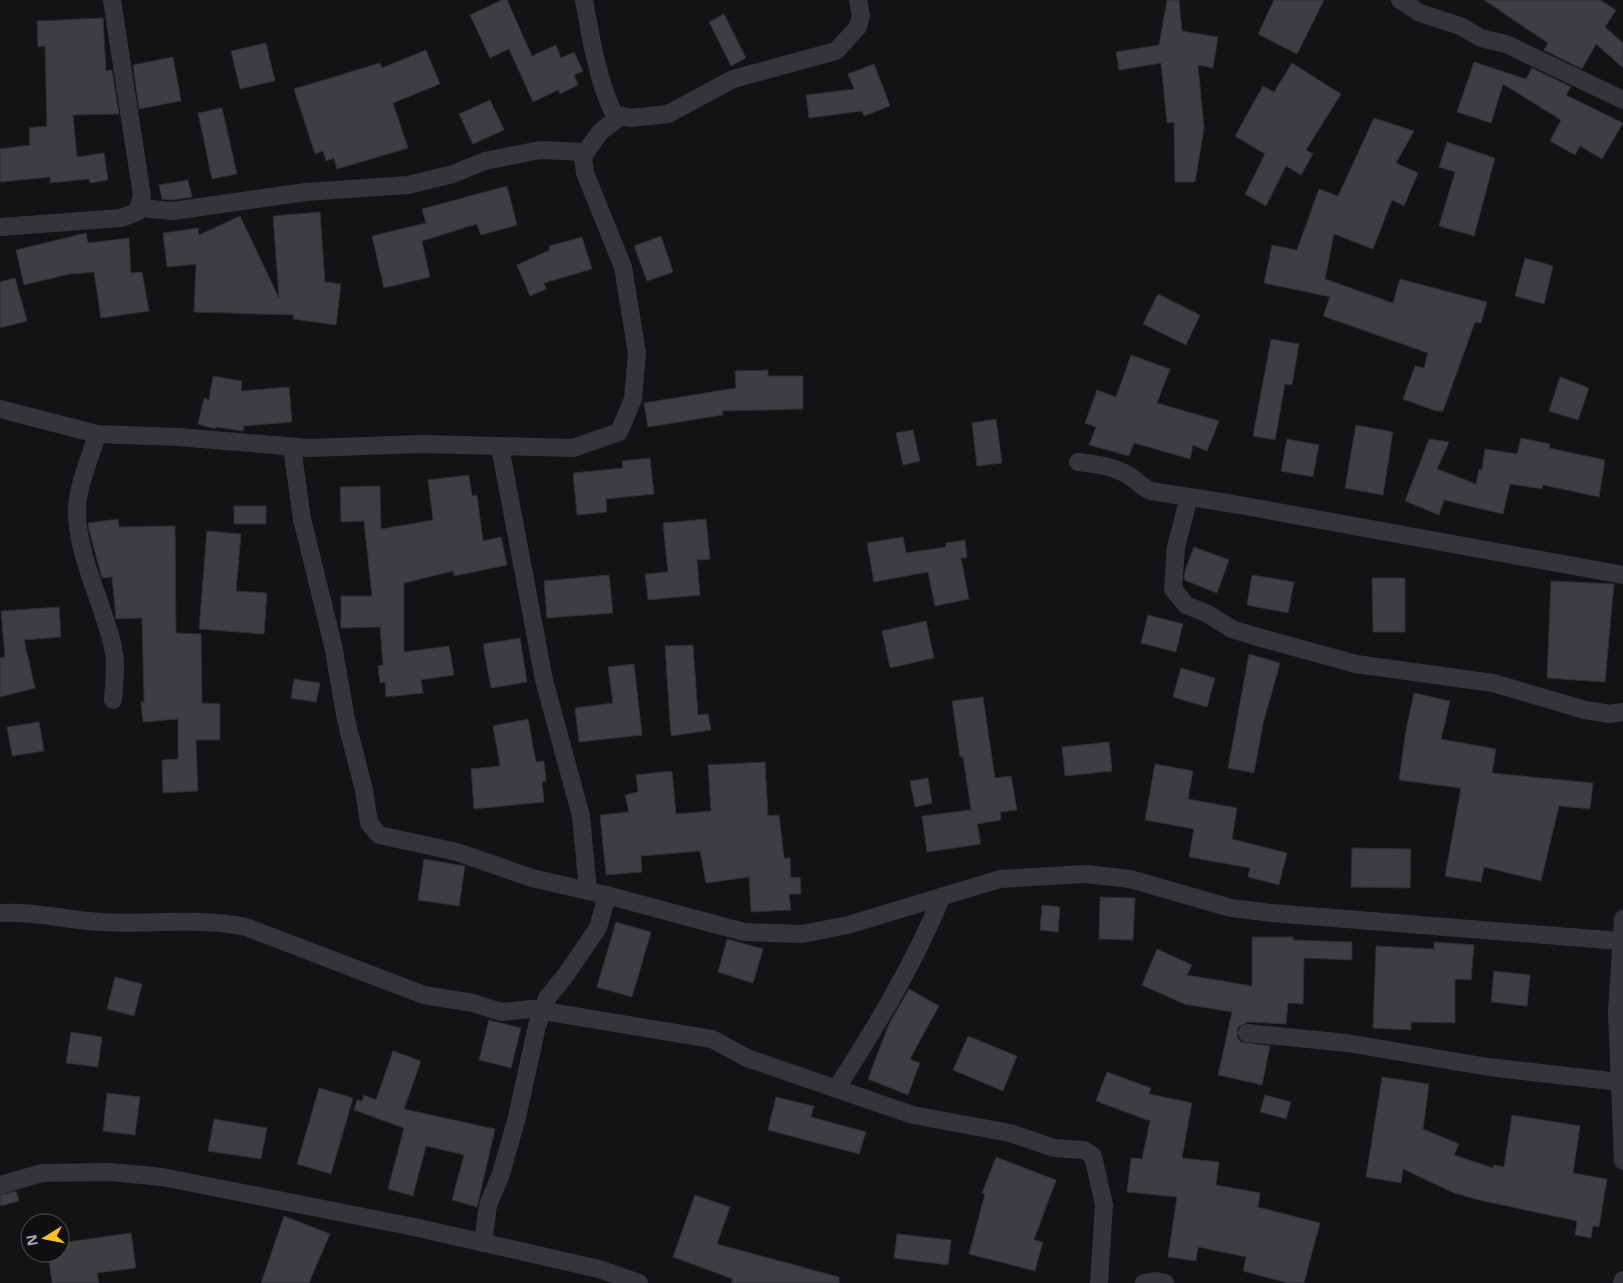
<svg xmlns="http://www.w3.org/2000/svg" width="1623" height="1283" viewBox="0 0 1623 1283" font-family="'Noto Sans',sans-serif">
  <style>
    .building { fill: #3d3e42; stroke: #2e2d31 }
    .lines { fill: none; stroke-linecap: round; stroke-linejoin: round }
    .street { stroke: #34353a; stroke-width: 18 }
  </style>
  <rect width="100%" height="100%" fill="#131315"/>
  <g class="building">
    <path d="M502,0H507L532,56L556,45L561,58L574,52L583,71L574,75L578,85L560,94L558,90L533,102L509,49L490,58L470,15Z"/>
    <path d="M1167,0H1179L1182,31L1218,37L1213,68L1198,65L1204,128L1195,182H1175L1174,122L1167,123L1161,63L1119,70L1116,52L1159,45Z"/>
    <path d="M1274,0H1324L1297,54L1258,34Z"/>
    <path d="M1484,0H1600L1616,10L1605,27L1623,43V68L1596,44L1582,69L1544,50L1548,43Z"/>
    <path d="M724,14L746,58L731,66L709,22Z"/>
    <path d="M103,18L106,71L112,70L119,114L73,115L77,157L104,153L108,180L90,183L89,179L50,183V177L0,182V149L30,145L29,128L47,126L45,46L38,47L37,21Z"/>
    <path d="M266,43L275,81L240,89L231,51Z"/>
    <path d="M426,50L440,84L393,103L408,148L337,169L334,158L326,161L323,151L315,154L294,89L380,63L382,68Z"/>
    <path d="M173,57L181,101L139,109L133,65Z"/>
    <path d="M1474,62L1526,79L1532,68L1571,87L1566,95L1623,123L1602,159L1580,146L1575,155L1550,141L1561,120L1503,84L1491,123L1457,112Z"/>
    <path d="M1292,63L1341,94L1306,150L1313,154L1301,175L1286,166L1266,206L1245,194L1265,154L1235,136L1263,86L1274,92Z"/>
    <path d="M874,64L890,106L864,116L862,111L809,118L806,95L854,89L848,74Z"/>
    <path d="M490,100L504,130L473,144L459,114Z"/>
    <path d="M222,108L237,174L212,179L198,113Z"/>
    <path d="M1374,118L1414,131L1396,163L1418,173L1404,206L1392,200L1373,249L1334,234L1325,279L1393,303L1400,279L1487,302L1481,323L1475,322L1443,411H1436L1403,399L1415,366L1424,368L1428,353L1323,316L1330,297L1264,283L1272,245L1297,250L1319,189L1338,196Z"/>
    <path d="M1447,142L1495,158L1474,236L1439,226L1455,172L1439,167Z"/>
    <path d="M188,180L192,197L173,200L162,199L159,185Z"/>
    <path d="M507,186L517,225L481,235L477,224L422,241L430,277L384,288L372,236L426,223L422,209Z"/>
    <path d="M320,212L325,282L341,284L336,325L293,319L294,315L194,312L196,264L167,267L163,233L198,228L199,235L240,216L279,298L273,216Z"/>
    <path d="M86,233L88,243L129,238L131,273L142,272L149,311L101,318L94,272L70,274L24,285L16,250Z"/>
    <path d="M661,236L673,272L647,281L634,246Z"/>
    <path d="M582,237L592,269L544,283L546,289L530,296L517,265L550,250L549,246Z"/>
    <path d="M1525,258L1553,266L1544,304L1515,296Z"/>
    <path d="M15,278L27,321L0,328V282Z"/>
    <path d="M1158,294L1200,315L1186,345L1143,324Z"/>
    <path d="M1271,339L1299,344L1292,385L1285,384L1275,440L1253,436Z"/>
    <path d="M1131,355L1170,369L1157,403L1219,421L1207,451L1193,445L1190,459L1134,443L1129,456L1089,445L1096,427L1085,423L1097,390L1116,397Z"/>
    <path d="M768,370V376H803V409L722,411L723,415L648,427L644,403L736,388L735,371Z"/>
    <path d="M213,376L242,381L241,391L289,387L292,422L244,426L243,431L216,427L215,429L198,424L204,398L209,400Z"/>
    <path d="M1560,377L1589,388L1578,420L1549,411Z"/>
    <path d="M996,419L1002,463L977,466L972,423Z"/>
    <path d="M1356,425L1393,432L1383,495L1345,488Z"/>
    <path d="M913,430L920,461L903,465L896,433Z"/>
    <path d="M1521,438L1550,444L1549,448L1605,460L1599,497L1543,485L1542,489L1510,484L1503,514L1444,500L1439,515L1405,501L1429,439L1449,442L1437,469L1476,484L1479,469L1482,470L1485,449L1517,454Z"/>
    <path d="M1287,439L1319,445L1313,477L1281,471Z"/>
    <path d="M650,458L654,494L606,499L607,512L577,515L573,473L623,468L622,461Z"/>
    <path d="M469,475L472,496L477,495L483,541L501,537L507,565L454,576L453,571L404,583V652L449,646L454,675L421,680L423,693L386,697L385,682L380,683L378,666L383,665L380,627L341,628V596H372L364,521L341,522L340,487L380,486L381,529L433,520L428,480Z"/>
    <rect x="234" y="506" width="32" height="18"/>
    <path d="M118,519L119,527L175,526L176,633L201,634L202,703L220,704V740H196L198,791L163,793L162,760L178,759V719L143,722L141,702H144L142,618L116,619L112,577L102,578L89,530L88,523Z"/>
    <path d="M706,519L710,559L697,560L700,595L648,600L645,574L668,572L663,523Z"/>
    <path d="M207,531L241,534L236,591L267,593L264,634L199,629Z"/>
    <path d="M903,537L906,553L946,547V543L965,540L967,558H961L969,599L935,606L928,572L874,582L867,543Z"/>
    <path d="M1194,547L1229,560L1217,593L1184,580L1185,571Z"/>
    <path d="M609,575L613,613L547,618L544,581Z"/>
    <path d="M1252,575L1294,582L1288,613L1247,605Z"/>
    <path d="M1372,578H1405V632H1373Z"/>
    <path d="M1551,581L1614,584L1605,682L1547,678Z"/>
    <path d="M59,607L61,637L24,640L35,688L0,697V658L5,657L1,611Z"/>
    <path d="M1148,615L1183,624L1176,652L1141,643Z"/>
    <path d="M926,621L934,658L890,668L882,631Z"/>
    <path d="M520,638L527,682L491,688L483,644Z"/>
    <path d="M693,645L698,715L708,714L711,730L671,736L665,646Z"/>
    <path d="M1249,654L1280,663L1263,724L1254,773L1228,768Z"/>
    <path d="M634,664L642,735L579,742L575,708L613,703L608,667Z"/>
    <path d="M1181,668L1215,678L1207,707L1173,697Z"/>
    <path d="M294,679L320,683L316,702L291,698Z"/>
    <path d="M1414,693L1450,701L1441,739L1496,749L1492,773L1593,783L1590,809L1559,806L1541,881L1484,867L1481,882L1445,876L1461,788L1399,780L1406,730Z"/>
    <path d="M983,697L995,778L1011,776L1017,810L1000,812L1001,820L977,824L981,844L927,852L922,816L971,810L963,757H960L952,701Z"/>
    <path d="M528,719L536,762L544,761L546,781L542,782L544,802L474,809L471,769L500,766L493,726Z"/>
    <path d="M39,722L44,751L12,756L7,727Z"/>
    <path d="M1109,742L1112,771L1065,776L1062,747Z"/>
    <path d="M765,762L768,816L779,815L784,858H790L791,878L800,877L801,894H789L791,910L751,912L749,877L706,883L700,851L641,856L642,872L606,875L600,815L629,812L625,795L638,792L636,775L672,771L676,814L711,811L708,765Z"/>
    <path d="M1155,764L1193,771L1188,799L1237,808L1232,839L1287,853L1279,885L1248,877L1250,868L1189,857L1194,829L1145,820Z"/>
    <path d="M928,778L932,803L915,807L910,781Z"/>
    <path d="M1352,848L1411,849L1410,888L1351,887Z"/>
    <path d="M424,859L465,866L459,906L418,900Z"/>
    <path d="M1100,897L1135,898L1133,940L1099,939Z"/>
    <path d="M1042,905L1060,907L1058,932L1040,930Z"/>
    <path d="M616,922L651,932L632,997L597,987Z"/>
    <path d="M1252,937H1293V940L1352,942V960L1304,958L1303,1004L1288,1003L1286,1024L1248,1022L1238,1027L1237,1037L1241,1042L1270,1046L1262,1085L1218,1075L1232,1012L1184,1004L1142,985L1157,949L1192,965L1187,975L1252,986Z"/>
    <path d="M727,939L763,949L753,983L718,972Z"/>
    <path d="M1434,942L1474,945L1471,980L1455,979V1023L1411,1022V1030L1373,1028L1376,946L1434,949Z"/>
    <path d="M1494,971L1530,975L1527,1006L1491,1002Z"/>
    <path d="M115,977L142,984L134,1016L107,1009Z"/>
    <path d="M909,989L939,1006L910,1059L920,1063L908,1095L868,1079L889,1024Z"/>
    <path d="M489,1020L521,1028L511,1068L479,1060Z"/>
    <path d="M71,1032L102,1037L98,1067L66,1063Z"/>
    <path d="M968,1036L1017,1056L1003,1091L953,1070Z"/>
    <path d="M393,1051L421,1061L404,1109L495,1129L477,1207L452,1200L464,1155L426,1146L413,1196L388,1189L404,1128L354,1110L357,1100L362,1101L364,1095L376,1100Z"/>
    <path d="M1107,1072L1151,1088L1149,1094L1192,1103L1182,1158L1219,1162L1216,1185L1260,1193L1258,1207L1320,1223L1304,1283H1288L1243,1271L1246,1257L1198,1247L1196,1261L1168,1257L1177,1197L1127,1192L1131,1158L1142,1159L1150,1121L1096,1101Z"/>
    <path d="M1382,1077L1429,1084L1423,1129L1459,1144L1454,1155L1493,1168L1494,1165L1504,1167L1512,1115L1580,1126L1573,1173L1607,1179L1599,1227L1593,1226L1591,1238L1575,1235L1577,1221L1479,1200L1454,1193L1403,1169L1401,1183L1366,1177Z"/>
    <path d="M319,1088L353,1098L331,1174L297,1164Z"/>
    <path d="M107,1093L140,1097L135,1135L103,1131Z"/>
    <path d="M1265,1095L1291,1102L1286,1119L1260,1112Z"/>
    <path d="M776,1097L814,1106L811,1117L866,1132L859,1154L768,1130Z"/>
    <path d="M214,1119L267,1128L261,1159L208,1151Z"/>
    <path d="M996,1157L1056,1180L1034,1240L1043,1242L1035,1271L969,1254L985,1194L982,1193Z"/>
    <path d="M16,1191L19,1201L0,1206V1195Z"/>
    <path d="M695,1195L730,1207L717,1244L839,1277V1283H731L733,1279L673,1257Z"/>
    <path d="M284,1216L330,1234L309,1283H261Z"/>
    <path d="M131,1233L136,1268L97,1273L99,1283H52L48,1253H60V1243Z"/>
    <path d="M897,1234L951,1240L948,1265L894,1258Z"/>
  </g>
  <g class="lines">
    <g class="street">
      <path d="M584,0C591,38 597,79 614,114L630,118L668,114L733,79L836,51L858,27L861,15L858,0"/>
      <path d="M1400,0L1420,13L1460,26L1481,38L1506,44L1623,100"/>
      <path d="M138,208L173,211L306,192L408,185L453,174L485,161L540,150L585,152"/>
      <path d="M0,227L121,218L137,212L142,196L112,0"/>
      <path d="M0,409L97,434L178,437L309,448L421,444L573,448L619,432L633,399L637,353L623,267L585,173L583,156L600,132L621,116"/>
      <path d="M97,434C90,459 76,488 77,515C79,560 103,603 113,647C117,664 114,682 113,700"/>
      <path d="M292,447L302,519L333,645L346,720L364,790L369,823L379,835L457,852L532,878L610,896L744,932L802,934L848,925L1000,879L1086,874L1130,879L1231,908L1272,913L1620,941L1623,939"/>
      <path d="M500,447L544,680L581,816L588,891"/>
      <path d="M1078,462C1095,464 1113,466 1128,475C1136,480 1142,487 1151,491L1234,504L1623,575"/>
      <path d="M1189,497L1176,547L1173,589L1186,605L1206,613L1232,629L1254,636L1356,664L1493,683L1585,710L1610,714L1623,712"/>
      <path d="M0,913C34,911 66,920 100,922C148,925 199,917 246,927L424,995L473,1003L501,1012L532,1009L712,1039L747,1058L913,1115L1010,1133L1054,1148L1084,1150L1093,1156L1104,1205L1099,1283"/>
      <path d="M1623,919L1617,1011L1623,1161"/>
      <path d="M1247,1033L1347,1043L1488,1067L1620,1082"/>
      <path d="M836,1089C876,1027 914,964 942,896"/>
      <path d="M0,1185L42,1173L111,1172L162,1177L414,1227L599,1269L639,1283"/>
      <path d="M483,1243L488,1205L501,1174L517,1117L537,1026L547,998L565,976L598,928L607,895"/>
      <path d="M1144,1283L1156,1281L1165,1283"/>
      <path d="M1622,1283L1623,1280"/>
    </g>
  </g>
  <g transform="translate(45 1238) rotate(260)"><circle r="24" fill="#0f0e10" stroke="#4b4c52"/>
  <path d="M0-4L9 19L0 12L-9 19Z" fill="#fcc025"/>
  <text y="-8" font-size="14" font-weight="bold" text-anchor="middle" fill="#a4a9b6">N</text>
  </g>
</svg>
